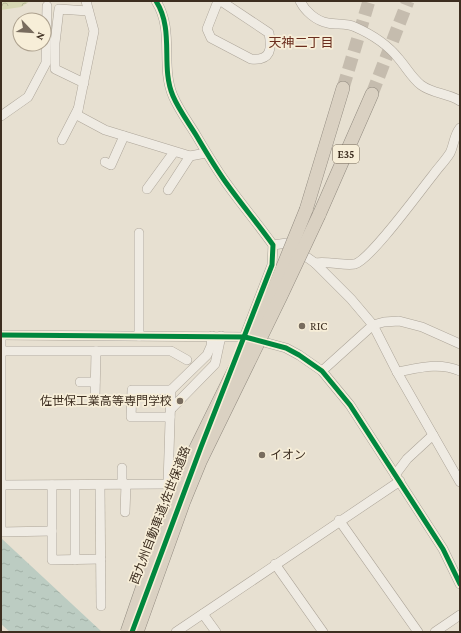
<svg xmlns="http://www.w3.org/2000/svg" width="461" height="633" viewBox="0 0 461 633" font-family="'Crimson Pro','Noto Sans JP',serif">
  <style>
    .forest { fill: url(#forest-crowns) }
    .water { fill: url(#water-ripples) }
    .lines { fill: none; stroke-linecap: round; stroke-linejoin: round }
    .highway-tunnel { stroke: #c5bcae; stroke-width: 13; stroke-dasharray: 13 6; stroke-linecap: butt }
    .minor-casing { stroke: #ada599; stroke-width: 10 }
    .highway-casing { stroke: #928b80; stroke-width: 14 }
    .minor { stroke: #efebe3; stroke-width: 9 }
    .highway { stroke: #dad1c2; stroke-width: 13 }
    .highway-bridge-casing { stroke: #928b80; stroke-width: 14; stroke-linecap: butt }
    .highway-bridge { stroke: #dad1c2; stroke-width: 13 }
    .cycleway-casing { stroke: #f7eed8; stroke-width: 8 }
    .cycleway { stroke: #00873e; stroke-width: 5 }
    .poi-dot { fill: #786c5e; stroke: #f7eed8; stroke-width: 1.5 }
    .labels { text-anchor: middle; stroke-width: 3.5; stroke-linejoin: round; paint-order: stroke }
    .shield { fill: #f7eed8; stroke: #756857; stroke-width: 1 }
    .shield-label { font-size: 11px; font-weight: bold; fill: #3d2e20 }
    .poi-label { font-size: 12px; fill: #3d2e20; stroke: #f7eed8; text-anchor: start }
    .street-label { font-size: 12px; fill: #3d2e20; stroke: #f7eed8 }
    .neighbourhood-label { font-size: 13px; fill: #6b2e1e; stroke: #f7eed8 }
  </style>
  <defs>
    <pattern id="forest-crowns" width="20" height="18" patternUnits="userSpaceOnUse"><rect width="20" height="18" fill="#d6d7b3"/><path d="M2 6a3 3 0 1 1 6 0M12 15a3 3 0 1 1 6 0" fill="none" stroke="#b9b99a"/></pattern>
    <pattern id="water-ripples" width="26" height="14" patternUnits="userSpaceOnUse"><rect width="26" height="14" fill="#bcccc2"/><path d="M2 4q2-2 4 0t4 0M15 11q2-2 4 0t4 0" fill="none" stroke="#a2b0a6"/></pattern>
  </defs>
  <rect width="100%" height="100%" fill="#e7e0d1"/>
  <path class="forest" d="M1,1H30L21,7L1,10Z"/>
  <path class="water" d="M1,538L102,632H10L1,624Z"/>
  <g class="lines">
    <g class="highway-tunnel">
      <path d="M343,88L369,1"/>
      <path d="M372,94L408,1"/>
    </g>
    <g class="minor-casing">
      <g id="minor">
        <path d="M86,1L94,31L77,115L105,130L190,156L206,153"/>
        <path d="M156,1C175,31 160,66 173,96C179,110 188,122 196,135C206,152 216,169 227,184C242,205 258,224 273,245L272,265L245,335"/>
        <path d="M218,1L207,29L211,38L251,59C271,61 272,49 269,33L221,1"/>
        <path d="M300,1C305,11 316,21 328,23C337,25 346,23 355,27C371,34 388,45 399,59C406,67 412,78 421,85C433,94 448,93 460,101"/>
        <path d="M84,83L55,69V43L59,9L88,11"/>
        <path d="M1,116L28,97L46,63L47,6"/>
        <path d="M62,140L78,109"/>
        <path d="M105,162L111,165L124,136"/>
        <path d="M147,189L174,152"/>
        <path d="M168,190L190,156"/>
        <path d="M273,245L287,243L315,263L351,299L373,325L397,372L460,482"/>
        <path d="M315,263C328,261 345,266 355,264C371,259 420,191 433,175C438,168 445,161 450,153C454,145 454,135 460,128"/>
        <path d="M1,335L245,337L286,348L299,355L322,371L350,405L443,549L460,584"/>
        <path d="M1,335V532L52,531"/>
        <path d="M139,336V233"/>
        <path d="M1,351H171L187,360"/>
        <path d="M322,371L373,325L384,322L399,321L422,327L460,344"/>
        <path d="M397,372C419,368 439,362 460,371"/>
        <path d="M80,382H95"/>
        <path d="M95,398L96,351"/>
        <path d="M171,409L215,364L221,336"/>
        <path d="M170,417H131L132,390H171"/>
        <path d="M395,475L407,459L433,435"/>
        <path d="M122,484V468"/>
        <path d="M1,485L168,484L171,390L207,355L211,346L212,336"/>
        <path d="M52,485V560L101,559"/>
        <path d="M75,485V560"/>
        <path d="M100,485L101,606"/>
        <path d="M125,512L126,484"/>
        <path d="M339,520L418,632"/>
        <path d="M275,564L323,632"/>
        <path d="M203,614L216,632"/>
        <path d="M176,632L400,481"/>
        <path d="M435,632L460,615"/>
      </g>
    </g>
    <g class="highway-casing">
      <g id="highway">
        <path d="M306,210L343,88"/>
        <path d="M319,215L372,94"/>
      </g>
    </g>
    <use href="#minor" class="minor"/>
    <use href="#highway" class="highway"/>
    <g class="highway-bridge-casing">
      <g id="highway-bridge">
        <path d="M127,632L160,536L188,464L273,291L306,210"/>
        <path d="M137,632L184,501L200,462L281,296L319,215"/>
      </g>
    </g>
    <use href="#highway-bridge" class="highway-bridge"/>
    <g class="cycleway-casing">
      <g id="cycleway">
        <path d="M1,335L245,337L286,348L299,355L322,371L350,405L443,549L460,584"/>
        <path d="M132,632L201,447L272,265L273,245C258,224 242,205 227,184C216,169 206,152 196,135C188,122 179,110 173,96C160,66 175,31 156,1"/>
      </g>
    </g>
    <use href="#cycleway" class="cycleway"/>
  </g>
  <g class="poi-dot">
    <circle cx="302" cy="326" r="4"/>
    <circle cx="180" cy="401" r="4"/>
    <circle cx="262" cy="455" r="4"/>
  </g>
  <g class="labels">
    <rect class="shield" x="333" y="145" width="26" height="18" rx="3"/>
    <g class="shield-label">
      <text x="346" y="158">E35</text>
    </g>
    <g class="poi-label">
      <text x="310" y="330">RIC</text>
      <text x="172" y="405" text-anchor="end">佐世保工業高等専門学校</text>
      <text x="270" y="459">イオン</text>
    </g>
    <g class="street-label">
      <text transform="translate(160 515) rotate(-69)" y="4">西九州自動車道;佐世保道路</text>
    </g>
    <g class="neighbourhood-label">
      <text x="301" y="47">天神二丁目</text>
    </g>
  </g>
  <rect width="461" height="633" fill="none" stroke="#3d2e20" stroke-width="4"/>
  <g transform="translate(32 32) rotate(115)"><circle r="19" fill="#f7eed8" stroke="#ada18e"/>
  <path d="M0-3L7 15L0 10L-7 15Z" fill="#786c5e"/>
  <text y="-6" font-size="11" font-weight="bold" text-anchor="middle" fill="#3d2e20">N</text>
  </g>
</svg>
